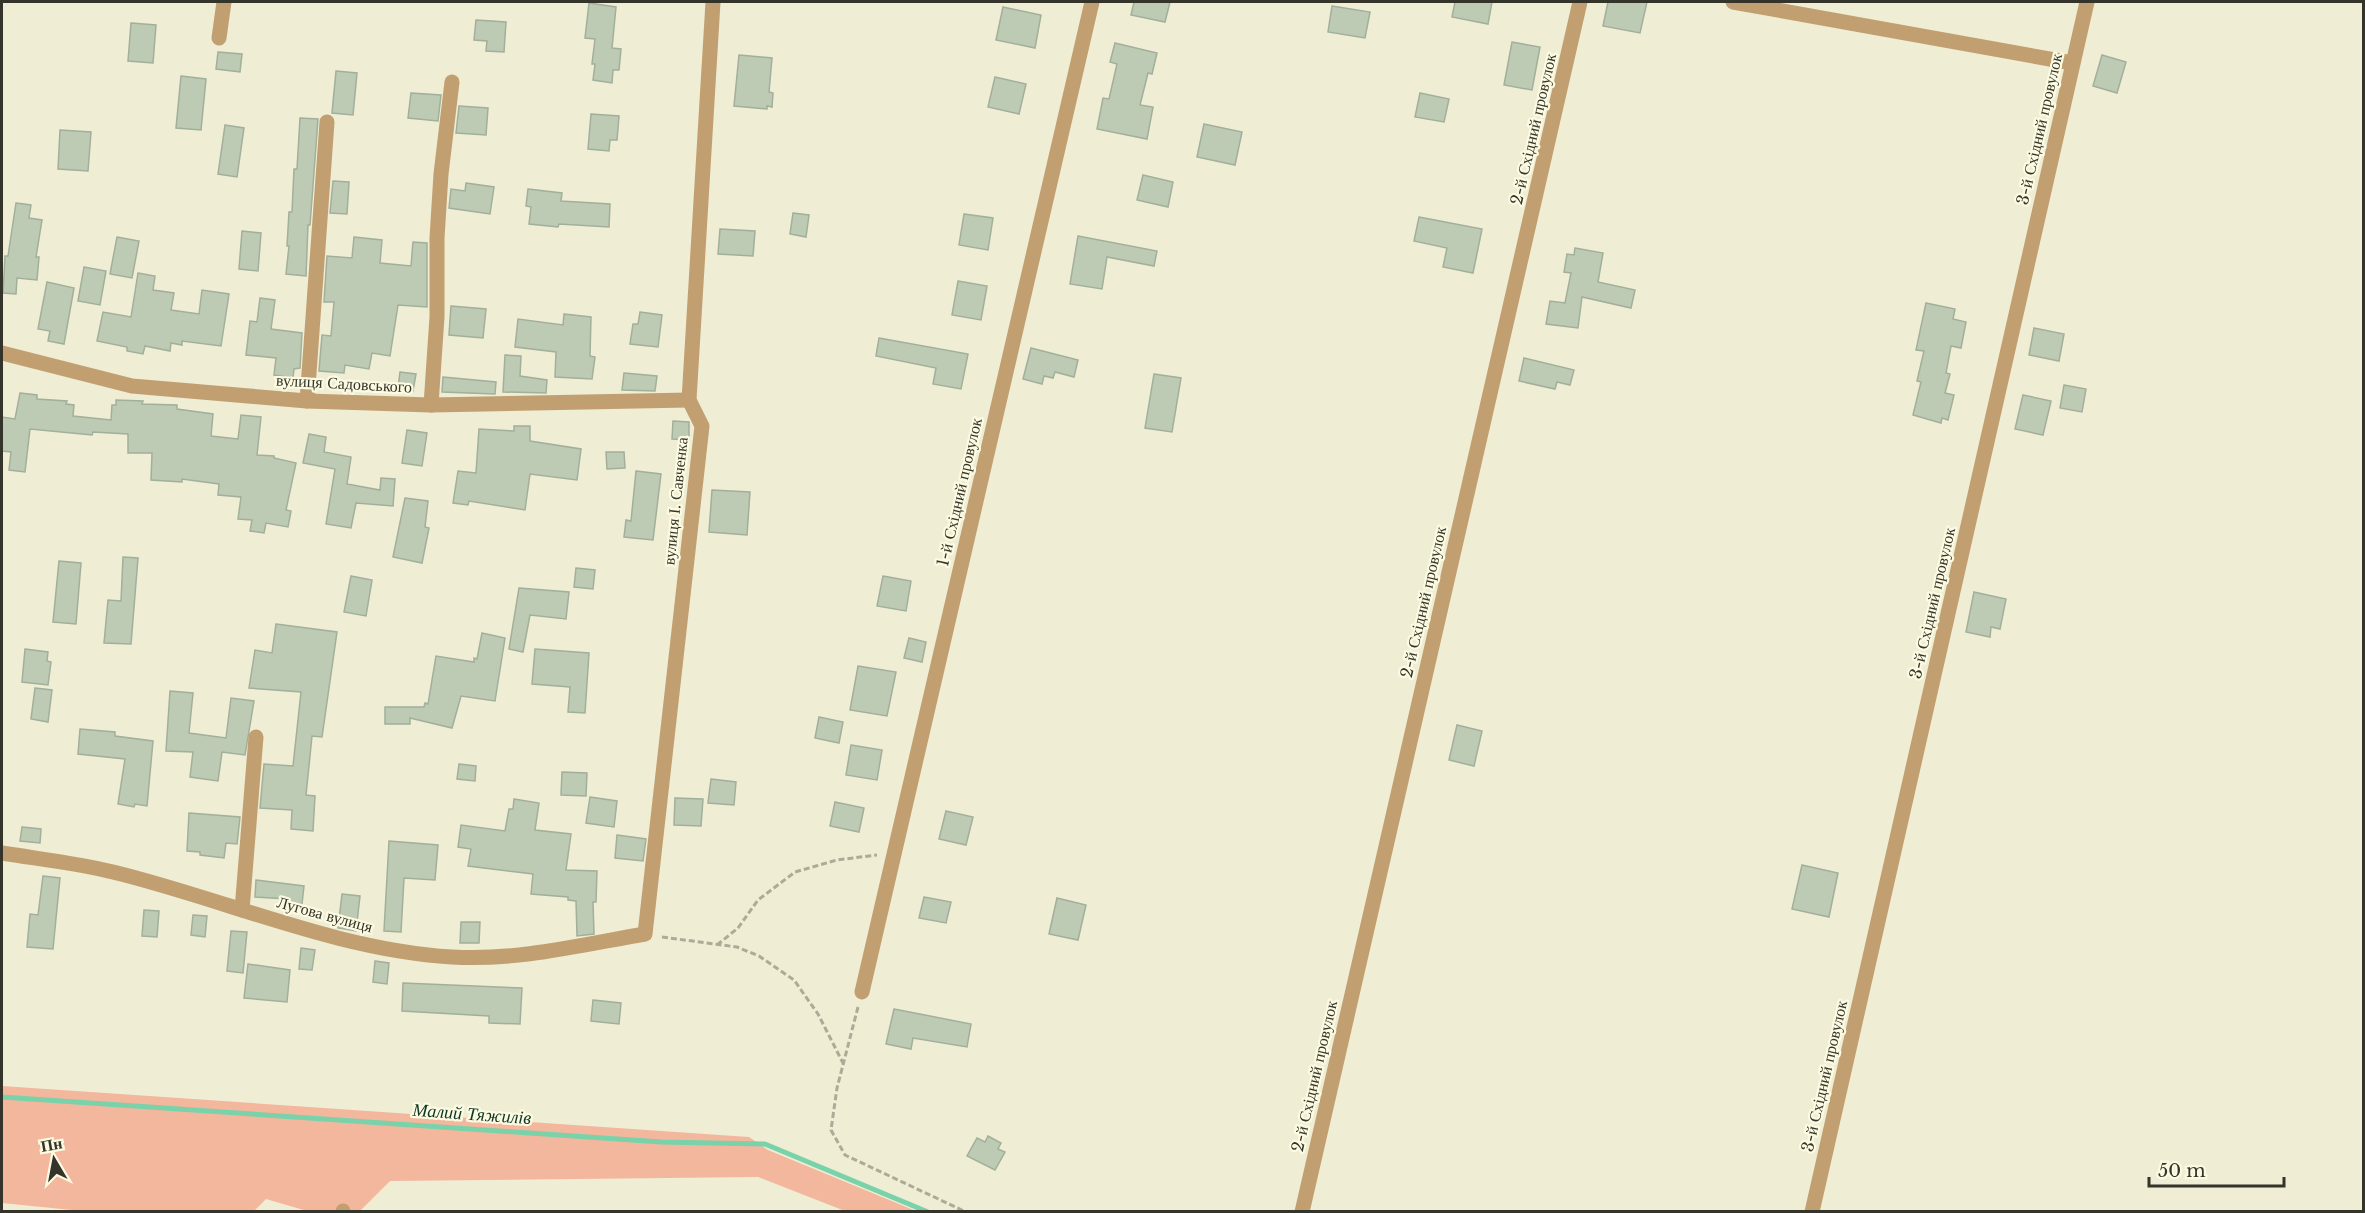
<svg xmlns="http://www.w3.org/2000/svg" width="2365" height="1213" viewBox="0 0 2365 1213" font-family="'Libre Baskerville',serif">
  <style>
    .green { fill: #f3b79d }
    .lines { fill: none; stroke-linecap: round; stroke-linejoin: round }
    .stream { stroke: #7ad2aa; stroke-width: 5 }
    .building { fill: #bdcbb5; stroke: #a2af9a; stroke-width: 1.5 }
    .path { stroke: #adab98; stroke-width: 3; stroke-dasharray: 6 3; stroke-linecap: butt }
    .minor { stroke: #c19f71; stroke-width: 15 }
    .labels { text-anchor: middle; stroke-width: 4.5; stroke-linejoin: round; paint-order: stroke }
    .street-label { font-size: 16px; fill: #35342b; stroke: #fcfbe1 }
    .water-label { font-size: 18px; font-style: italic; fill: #0e3626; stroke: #fcfbe1 }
  </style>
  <rect width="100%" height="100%" fill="#efedd4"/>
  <path class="green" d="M2,1086L749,1137L768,1150L916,1211H845L758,1177L390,1181L359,1212L307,1211L266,1199L253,1212H92L2,1203Z"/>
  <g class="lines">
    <path class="stream" d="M2,1097L661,1142L765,1144L928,1212"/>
  </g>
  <g class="building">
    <path d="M1134,2H1170L1165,22L1131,15Z"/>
    <path d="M1455,2H1492L1488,24L1452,17Z"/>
    <path d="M1608,2H1647L1640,33L1603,26Z"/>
    <path d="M589,3L616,7L612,48L621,49L619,70H613L612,83L593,80L595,64H592L595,39L585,38Z"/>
    <path d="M1332,6L1370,12L1365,38L1328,32Z"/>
    <path d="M1003,7L1041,15L1035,48L996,40Z"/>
    <path d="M476,20L506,22L504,52L486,51L487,41L474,40Z"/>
    <path d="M131,23L156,25L153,63L128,61Z"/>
    <path d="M1512,42L1540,47L1532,90L1504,85Z"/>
    <path d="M1115,43L1157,53L1152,74L1148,73L1140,105L1153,107L1147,139L1097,129L1103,98L1109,99L1117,64L1110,62Z"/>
    <path d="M218,52L242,54L240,72L216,69Z"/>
    <path d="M739,55L772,58L769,92L773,93L772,107L767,106V109L734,106Z"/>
    <path d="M2102,55L2126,62L2117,93L2093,86Z"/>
    <path d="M336,71L357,73L353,115L332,113Z"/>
    <path d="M181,76L206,79L201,130L176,128Z"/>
    <path d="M995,77L1026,84L1019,114L988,107Z"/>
    <path d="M411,93L441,95L438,121L408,118Z"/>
    <path d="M1420,93L1449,99L1444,122L1415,117Z"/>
    <path d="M459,106L488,108L486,135L456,133Z"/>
    <path d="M591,114L619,116L617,140H610L609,151L588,149Z"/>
    <path d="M300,118L318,119L310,225H308L306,276L286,274L289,246H287L289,212H292L294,169H297Z"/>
    <path d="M1204,124L1242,132L1235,165L1197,157Z"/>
    <path d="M225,125L244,128L237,177L218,174Z"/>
    <path d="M60,130L91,132L88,171L58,169Z"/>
    <path d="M1143,175L1173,182L1168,207L1137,200Z"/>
    <path d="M333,181L349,182L347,214L330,213Z"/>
    <path d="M466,183L494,187L490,214L449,208L451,189L465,191Z"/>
    <path d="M528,189L562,193L561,201L610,204L609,227L559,224L558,227L529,224L531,207L526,206Z"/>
    <path d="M16,203L31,205L29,218L42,220L36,257H39L37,280L17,278L16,294L3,293L5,256H8Z"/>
    <path d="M793,213L809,215L806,237L790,234Z"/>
    <path d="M964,214L993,218L988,250L959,245Z"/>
    <path d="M1419,217L1482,229L1473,273L1443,267L1447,248L1414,241Z"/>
    <path d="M720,229L755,231L753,256L718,254Z"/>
    <path d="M242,231L261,233L258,271L239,269Z"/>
    <path d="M1078,236L1157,251L1154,266L1107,257L1102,289L1070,284Z"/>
    <path d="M117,237L139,241L132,278L110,274Z"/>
    <path d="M354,237L382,240L380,263L411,266L413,242L427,243V307L398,305L390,356L372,353L369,369L345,365L344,373L319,371L322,335L331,336L334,302H324L327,256L352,258Z"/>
    <path d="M1575,248L1603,253L1598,282L1635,290L1631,308L1582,297L1578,328L1546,324L1550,301L1565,303L1571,273L1564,272L1567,254L1574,255Z"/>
    <path d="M84,267L106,271L100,305L78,301Z"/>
    <path d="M138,273L155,276L153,290L174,293L171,310L199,314L202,290L229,294L221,346L182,341V345L171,343L170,351L145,346L143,354L127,351V347L97,341L103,312L131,317Z"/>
    <path d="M958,281L987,286L981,320L952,315Z"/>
    <path d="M47,282L74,288L64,344L48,341L50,331L38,329Z"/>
    <path d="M260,298L275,300L271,329L302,333L300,368L294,369L293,378L274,375L276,358L246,355L250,321L257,322Z"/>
    <path d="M1926,303L1955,309L1953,319L1966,322L1961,348L1951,346L1946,373L1950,374L1945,393L1954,395L1948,420L1942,418L1941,423L1913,415L1921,382L1917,381L1924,351L1916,350Z"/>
    <path d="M451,306L486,309L483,338L449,335Z"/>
    <path d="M640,312L662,315L658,347L630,344L633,324H638Z"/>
    <path d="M564,314L591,317L590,356L595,357L592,379L555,377L556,352L515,347L518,319L563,325Z"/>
    <path d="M2034,328L2064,334L2059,361L2029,355Z"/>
    <path d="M879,338L968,354L961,389L933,384L936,368L876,356Z"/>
    <path d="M1031,348L1078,360L1074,377L1055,372L1053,378L1044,376L1042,384L1023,379Z"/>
    <path d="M505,355L521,356L520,376L547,380L546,393L503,392Z"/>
    <path d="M1524,358L1574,370L1570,385L1557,382L1555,389L1519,381Z"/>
    <path d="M400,372L416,374L413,391L398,388Z"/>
    <path d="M624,373L657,376L655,391L622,390Z"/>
    <path d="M1154,374L1181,378L1172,432L1145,428Z"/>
    <path d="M443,377L496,382L495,394L442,392Z"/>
    <path d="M2064,385L2086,389L2082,412L2060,408Z"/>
    <path d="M20,393L37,395V399L67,401L66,404L74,405L73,416L111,420L112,405H116V400L143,401L142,404L177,405V409L213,414L211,436L238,439L241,415L261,417L257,455L274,456V458L296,463L286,510L291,511L288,527L266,523L264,533L250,531L252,520L238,519L241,497L218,495L219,484L182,479V482L151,480L152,453H128V434L93,432L92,435L30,429L25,472L9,470L11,452L2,451V417L15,419Z"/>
    <path d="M2023,395L2051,401L2043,435L2015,429Z"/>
    <path d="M673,421L689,422V440L672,439Z"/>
    <path d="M514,426H530V441L581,449L577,480L530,474L525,510L469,501L468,505L453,503L458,471L476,473L479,429L514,431Z"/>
    <path d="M407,430L427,433L422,466L402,463Z"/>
    <path d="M309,434L326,437L324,452L351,457L347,484L380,490L381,478L395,479L393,506L356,503L351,528L326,524L335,469L303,463Z"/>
    <path d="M606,452H624L625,468L607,469Z"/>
    <path d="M636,471L661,474L653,540L624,537L626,520L631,521Z"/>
    <path d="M712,490L750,492L747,535L709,532Z"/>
    <path d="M405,498L428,501L425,527L429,528L422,563L393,557Z"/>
    <path d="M123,557L138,558L131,644L104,643L108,600L121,601Z"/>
    <path d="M59,561L81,563L76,624L53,622Z"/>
    <path d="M576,568L595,570L593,589L574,587Z"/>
    <path d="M351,576L372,580L366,616L344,612Z"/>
    <path d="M883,576L911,581L906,611L877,606Z"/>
    <path d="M519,588L569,592L566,619L530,615L523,652L509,649Z"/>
    <path d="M1974,592L2006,599L2000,629L1991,627L1990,637L1966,632Z"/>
    <path d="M276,624L337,632L322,737L312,736L306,795L315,796L313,831L291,829L292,810L260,808L264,764L293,766L301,692L249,688L255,650L272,653Z"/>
    <path d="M482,633L505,638L495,701L461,696L452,728L410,718V724H385V707H424L425,703L428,704L436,656L474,662V658L477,659Z"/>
    <path d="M909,638L926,642L922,662L904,658Z"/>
    <path d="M25,649L48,652L47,661L51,662L48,685L22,682Z"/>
    <path d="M535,649L589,653L585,713L568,712L570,687L532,684Z"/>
    <path d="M858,666L896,672L887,716L850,710Z"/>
    <path d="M35,688L52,690L48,722L31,719Z"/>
    <path d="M170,691L193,693L189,733L226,738L231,698L254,701L245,755L222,752L218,781L190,777L193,752L166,751Z"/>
    <path d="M819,717L843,722L839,743L815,738Z"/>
    <path d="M1457,725L1482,731L1474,766L1449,760Z"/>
    <path d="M80,729L115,732V736L153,741L147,806L135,804L134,807L118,804L125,759L78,754Z"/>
    <path d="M851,745L882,750L877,780L846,775Z"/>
    <path d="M459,764L476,766L475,781L457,779Z"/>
    <path d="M562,772L587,773L586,796L561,795Z"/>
    <path d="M711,779L736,782L734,805L708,803Z"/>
    <path d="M590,797L617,801L614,827L586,823Z"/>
    <path d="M675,798L703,799L701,826L674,825Z"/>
    <path d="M514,799L539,803L535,830L571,834L566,870L597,871L596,902H593L594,934L577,936L576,901L568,900V897L531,894L533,874L468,866L471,849L458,847L461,825L505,831L509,809H513Z"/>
    <path d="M835,802L864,808L859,832L830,826Z"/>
    <path d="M946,811L973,817L966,845L939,839Z"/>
    <path d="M189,813L240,817L237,844L226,843L224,858L200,855V852L187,851Z"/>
    <path d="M22,827L41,829L40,843L20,841Z"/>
    <path d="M617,835L646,839L643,861L615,858Z"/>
    <path d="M389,841L438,845L435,880L404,878L401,932L384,931Z"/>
    <path d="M1802,865L1838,873L1829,917L1792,909Z"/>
    <path d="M43,876L60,878L53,949L27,947L30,914L38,915Z"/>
    <path d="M256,880L304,886L302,904L288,902V899L255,897Z"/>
    <path d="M342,894L360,896L356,931L338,928Z"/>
    <path d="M924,897L951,902L946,923L919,918Z"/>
    <path d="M1057,898L1086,905L1078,940L1049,934Z"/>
    <path d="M144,910L159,911L157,937L142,936Z"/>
    <path d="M193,915L207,916L205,937L191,935Z"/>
    <path d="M461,922H480L479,943H460Z"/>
    <path d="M231,931L247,932L243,973L227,971Z"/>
    <path d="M301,948L315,950L312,970L299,969Z"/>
    <path d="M375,961L389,963L387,984L373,982Z"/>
    <path d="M248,964L290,970L287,1002L244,998Z"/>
    <path d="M403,983L522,988L520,1024L489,1023V1016L402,1011Z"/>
    <path d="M593,1000L621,1003L619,1024L591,1021Z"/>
    <path d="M894,1009L971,1024L967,1047L913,1038L911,1049L886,1044Z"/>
    <path d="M988,1136L1001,1143L998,1149L1005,1152L995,1170L967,1156L977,1138L985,1142Z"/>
  </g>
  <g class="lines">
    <g class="path">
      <path d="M662,937L737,947L759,956L794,980L818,1014L843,1063"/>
      <path d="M717,945L738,928L758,900L795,872L837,860L877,855"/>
      <path d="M858,1007L837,1088L831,1130L845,1155L966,1212"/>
    </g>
    <g class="minor">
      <path d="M1733,2L2072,63"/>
      <path d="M219,38L224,2"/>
      <path d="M2,353L132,386L307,401L431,405L689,400"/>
      <path d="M307,401L327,122"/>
      <path d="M431,405L437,317V238L441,174L452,82"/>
      <path d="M2,853C39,859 77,863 113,872C225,899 335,950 452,957C517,961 581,945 645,934L702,426L689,400L713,2"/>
      <path d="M242,910L256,737"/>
      <path d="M862,992L1092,2"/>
      <path d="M343,1212V1211"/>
      <path d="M1302,1212L1580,2"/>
      <path d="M1812,1212L2087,2"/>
    </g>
  </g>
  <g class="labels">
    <g class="street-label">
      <text transform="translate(1533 129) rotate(-77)" y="6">2-й Східний провулок</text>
      <text transform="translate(2039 129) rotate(-77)" y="6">3-й Східний провулок</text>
      <text transform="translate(344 383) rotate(3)" y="6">вулиця Садовського</text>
      <text transform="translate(959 492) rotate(-77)" y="6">1-й Східний провулок</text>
      <text transform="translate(675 501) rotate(-84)" y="6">вулиця І. Савченка</text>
      <text transform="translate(1423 602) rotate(-77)" y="6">2-й Східний провулок</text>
      <text transform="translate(1932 603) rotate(-77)" y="6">3-й Східний провулок</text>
      <text transform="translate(325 914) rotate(15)" y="6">Лугова вулиця</text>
      <text transform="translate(1314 1076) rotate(-77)" y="6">2-й Східний провулок</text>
      <text transform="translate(1824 1076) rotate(-77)" y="6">3-й Східний провулок</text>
    </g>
    <g class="water-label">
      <text transform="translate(472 1114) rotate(4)" y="6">Малий Тяжилів</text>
    </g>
  </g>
  <rect width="2365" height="1213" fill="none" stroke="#35342b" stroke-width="6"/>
  <g transform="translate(54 1159) rotate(350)" stroke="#fcfbe1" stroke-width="4.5" paint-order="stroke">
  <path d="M0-4.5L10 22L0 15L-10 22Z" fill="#35342b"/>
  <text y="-9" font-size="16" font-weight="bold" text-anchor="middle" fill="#35342b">Пн</text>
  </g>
  <path d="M2149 1177v9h135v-9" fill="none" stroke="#35342b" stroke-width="3"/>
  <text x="2158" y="1177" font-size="18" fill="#35342b" stroke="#fcfbe1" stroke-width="4.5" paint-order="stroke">50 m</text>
</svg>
